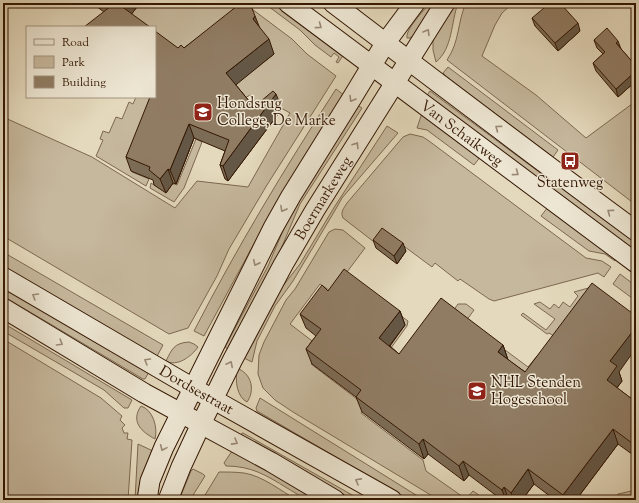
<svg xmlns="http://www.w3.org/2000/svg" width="639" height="503" viewBox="0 0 639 503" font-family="'Sorts Mill Goudy',serif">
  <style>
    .green { fill: #c6b89d; stroke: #7d6850 }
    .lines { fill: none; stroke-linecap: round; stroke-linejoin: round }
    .secondary-casing { stroke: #341703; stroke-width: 21 }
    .secondary { stroke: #ede6d3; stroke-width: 19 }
    .wall { fill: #7c6b55; stroke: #341703 }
    .shaded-wall { fill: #655745; stroke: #341703 }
    .building { fill: #907c63; stroke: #341703 }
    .oneway { stroke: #9a8975 }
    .labels { text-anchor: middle; stroke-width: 3; stroke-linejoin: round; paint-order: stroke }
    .poi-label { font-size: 15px; fill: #341703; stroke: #ede6d3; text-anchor: start }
    .street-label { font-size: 15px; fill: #341703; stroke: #ede6d3 }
  </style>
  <rect width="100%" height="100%" fill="#e4d9bc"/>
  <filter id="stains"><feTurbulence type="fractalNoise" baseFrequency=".005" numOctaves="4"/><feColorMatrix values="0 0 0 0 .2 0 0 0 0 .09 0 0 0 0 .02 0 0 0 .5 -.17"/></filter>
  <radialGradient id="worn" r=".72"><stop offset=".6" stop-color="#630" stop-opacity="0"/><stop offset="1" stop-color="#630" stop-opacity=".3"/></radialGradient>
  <g class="green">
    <path d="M140,3H244L292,39L307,54L336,76L267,185L229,249L217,276L188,328L169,334L3,236V117L92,157L175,208L197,181L248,187L290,113L281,108L259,111L254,105L256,103L250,95L245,98L155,41V27H136L127,20Z"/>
    <path d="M264,3H277L341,51L344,54L338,63L336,62L339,57L334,53L331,57L315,45L300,30Z"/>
    <path d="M430,3H435C428,14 421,31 410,38H407C405,30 424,10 430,3Z"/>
    <path d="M454,3H458C451,22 453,48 436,62L433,50V39Z"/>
    <path d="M466,3H513L502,13L495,25L482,56L536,95L586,138L636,101V205L447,60C460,41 457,23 466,3Z"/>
    <path d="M448,67L558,150L553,157L447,77L443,73Z"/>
    <path d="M336,89L345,96L289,182L263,227L204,336L194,331C237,247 285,168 336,89Z"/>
    <path d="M430,91L539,172L636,237V253L426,97Z"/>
    <path d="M136,97H150L132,172L149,179L146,186L96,156L103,140L100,139L103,131L109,133L116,117L122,119L129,102L133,104Z"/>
    <path d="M357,105L362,108L300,204L272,270L229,350L225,347L268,266L297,198Z"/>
    <path d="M422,113L481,156L474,165L431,133L427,130L417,128Z"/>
    <path d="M387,126L398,133L342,198L337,207L293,281L275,306L257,341L252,362L242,357L279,291L300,264L335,206Z"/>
    <path d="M410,134L423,137L429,141L586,258L602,261L611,267L604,277L598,273L494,301L489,299L460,279L458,281L435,263L432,267L401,244L378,245L343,218C340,212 344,208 347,203L403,137Z"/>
    <path d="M194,138L176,185H177L196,139L202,142L184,188L174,202L150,188L151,183L154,185L176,184Z"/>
    <path d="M548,207L617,259L615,261L605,254L589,251L541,216Z"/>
    <path d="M335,229L343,230L365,248L332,292L320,284L290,324L320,347L316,358L311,364L366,406L361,413L423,460L426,471L466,499L473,491L486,500H439L293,412L275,400L263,388L258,374L259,355L264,342L286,300L295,289L329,232Z"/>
    <path d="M3,252L163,345L155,360L3,272Z"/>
    <path d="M620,274L636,286V301L613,284Z"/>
    <path d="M352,280L408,321L407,326L388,352L403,364L451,314L458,304H466L474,310L466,321L528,367L537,356L546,363L530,387L405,368L384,353Z"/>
    <path d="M3,282L150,370L145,379H143L3,296Z"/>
    <path d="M592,287L557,338L549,333L547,334L521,315L523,313L546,330L555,319L534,304L540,302L550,309L554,304L559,308L563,302L570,307L578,296L574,292Z"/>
    <path d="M3,323L132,400L128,408H124L104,390L3,331Z"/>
    <path d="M3,339L101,398L122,416L120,420L125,425L122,428L124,433H128L127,439L132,440L128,500H3Z"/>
    <path d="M189,342L194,344L198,347C191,357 177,367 166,361C172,349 174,343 189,342Z"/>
    <path d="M239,369C252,375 255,391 247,402C237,397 235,381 237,370Z"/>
    <path d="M260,398L424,500H410L257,411L256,408Z"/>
    <path d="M141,406C153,410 158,427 155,439C142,432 130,422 141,406Z"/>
    <path d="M242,433H243L361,500H353L243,436L241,435Z"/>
    <path d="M138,444L153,451L138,500H135Z"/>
    <path d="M232,451L235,452L319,500C304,500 299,495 287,488C266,475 251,466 226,466L224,463Z"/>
    <path d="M193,469L203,474L205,476L190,500H179L191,471Z"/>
    <path d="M219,472C227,472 236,472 244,473C263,476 281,491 297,500H202Z"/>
    <path d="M636,490V500H613L618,494Z"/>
  </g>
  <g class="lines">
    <g class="secondary-casing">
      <g id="secondary">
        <path id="s1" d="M288,3L636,263"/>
        <path d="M333,3C433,79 534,156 636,231"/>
        <path id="s2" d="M3,277L193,388L392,500"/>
        <path d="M3,308L144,393L271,462L335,500"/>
        <path d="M147,500L150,481L164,447L273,228L291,196L352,98L386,42L415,3"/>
        <path id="s3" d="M168,500L181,467L201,424L232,361L283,265L315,210L445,3"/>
      </g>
    </g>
    <use href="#secondary" class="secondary"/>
  </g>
  <g class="wall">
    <path d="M92,3H140L132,13L104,12Z"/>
    <path d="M238,8L259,28L274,54L235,84L254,107L282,109L228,181L225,179L220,165L225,151L194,138L176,184L173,183L166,193L154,185L153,180L131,171L126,157L178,48H184Z"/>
    <path d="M532,18L580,31L558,51L535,26Z"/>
    <path d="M594,40L621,49L636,66V81L618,97L596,71L593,63L603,54L597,48Z"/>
    <path d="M373,240L406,251L397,264L376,248Z"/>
    <path d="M328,291L400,311L405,325L390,346L399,354L503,345L508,360L525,372H619L622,381L617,388L636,402V457L618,444L576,500H555L534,484L522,500H502L469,475L464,481L428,454L424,459L362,412L356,397L312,364L306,349L316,336L306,328L300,314Z"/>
  </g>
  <g class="shaded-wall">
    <path d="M124,3H140L127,20L121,6Z"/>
    <path d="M255,16L261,31L253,19Z"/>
    <path d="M578,23L580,31L558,51L555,43Z"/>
    <path d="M269,39L274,54L232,88L226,73Z"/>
    <path d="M618,41L621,49L616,43Z"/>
    <path d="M636,71V81L618,97L616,89Z"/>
    <path d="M276,94L282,109L228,181L223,166Z"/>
    <path d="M189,124L194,138L176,184L170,170Z"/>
    <path d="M168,169L173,183L166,193L160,179Z"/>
    <path d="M403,243L406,251L397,264L394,256Z"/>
    <path d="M400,311L405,325L384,353L379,338Z"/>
    <path d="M636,327V348L619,372L622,381L612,394L607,380L610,361Z"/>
    <path d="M503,345L508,360L498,352Z"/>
    <path d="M613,429L618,444L576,500H565L563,495Z"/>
    <path d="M423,439L428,454L424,459L419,444Z"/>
    <path d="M463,461L469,475L464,481L459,466Z"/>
    <path d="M528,469L534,484L522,500H514L511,493Z"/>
    <path d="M504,487L509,500H506L502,490Z"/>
  </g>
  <g class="building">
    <path d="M106,3H124L121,6L150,27H84L111,6Z"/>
    <path d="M250,3L255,16L253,19L269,39L226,73L254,107L273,91L276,94L223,166L220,165L229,140L189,124L170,170L168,169L160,179L149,170L150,167L126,157L150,97H155V31L178,48L181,45L184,48L237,6L238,8Z"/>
    <path d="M550,3H560L578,23L555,43L532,18Z"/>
    <path d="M607,28L618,41L616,43L636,66V71L616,89L593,63L605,52L594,40Z"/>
    <path d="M382,228L403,243L394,256L373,240Z"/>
    <path d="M344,269L400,311L379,338L399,354L441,298L503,345L498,352L525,372L592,283L636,316V327L610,361L617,366L607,380L636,402V446L613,429L563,495L528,469L511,493L504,487L502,490L463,461L459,466L423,439L419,444L356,397L361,390L306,349L321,329L300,314L322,285L328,291Z"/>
  </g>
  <defs><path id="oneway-chevron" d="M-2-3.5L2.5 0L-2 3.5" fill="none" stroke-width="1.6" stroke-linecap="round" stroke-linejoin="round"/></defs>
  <g class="oneway">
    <use href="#oneway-chevron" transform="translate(319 26) rotate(37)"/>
    <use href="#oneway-chevron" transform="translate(427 32) rotate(-59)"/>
    <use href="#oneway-chevron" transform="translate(352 99) rotate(121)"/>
    <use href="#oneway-chevron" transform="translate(498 128) rotate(-143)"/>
    <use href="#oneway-chevron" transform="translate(356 145) rotate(-58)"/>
    <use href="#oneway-chevron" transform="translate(516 173) rotate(36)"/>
    <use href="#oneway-chevron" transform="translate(283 209) rotate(119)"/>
    <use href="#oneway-chevron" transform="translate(610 212) rotate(-144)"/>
    <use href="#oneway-chevron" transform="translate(256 263) rotate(116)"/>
    <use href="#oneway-chevron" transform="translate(35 296) rotate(-149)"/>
    <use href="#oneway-chevron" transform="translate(60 343) rotate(31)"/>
    <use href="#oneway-chevron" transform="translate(147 361) rotate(-150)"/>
    <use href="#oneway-chevron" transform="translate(230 364) rotate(-63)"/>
    <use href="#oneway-chevron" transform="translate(235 442) rotate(29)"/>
    <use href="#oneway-chevron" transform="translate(163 448) rotate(114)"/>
    <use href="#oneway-chevron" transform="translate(358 481) rotate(-152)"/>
  </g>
  <defs>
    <g id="school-square" transform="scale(1)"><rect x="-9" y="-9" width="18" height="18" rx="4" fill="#8f2418" stroke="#ede6d3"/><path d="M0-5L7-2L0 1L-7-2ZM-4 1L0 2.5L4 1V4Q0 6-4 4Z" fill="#fff"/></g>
    <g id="bus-square" transform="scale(1)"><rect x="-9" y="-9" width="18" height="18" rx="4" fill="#8f2418" stroke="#ede6d3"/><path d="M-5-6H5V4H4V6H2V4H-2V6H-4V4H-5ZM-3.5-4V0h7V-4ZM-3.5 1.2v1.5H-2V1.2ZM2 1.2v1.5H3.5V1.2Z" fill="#fff"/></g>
    <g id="university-square" transform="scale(1)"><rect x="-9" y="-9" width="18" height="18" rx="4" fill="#8f2418" stroke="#ede6d3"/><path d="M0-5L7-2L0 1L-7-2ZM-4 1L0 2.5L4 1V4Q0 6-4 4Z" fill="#fff"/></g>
  </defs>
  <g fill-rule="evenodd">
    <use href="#school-square" x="203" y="112"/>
    <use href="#bus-square" x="570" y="161"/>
    <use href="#university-square" x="477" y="391"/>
  </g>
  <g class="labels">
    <g class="poi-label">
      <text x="217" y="108">Hondsrug<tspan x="217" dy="17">College, De Marke</tspan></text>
      <text x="570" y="187" text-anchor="middle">Statenweg</text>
      <text x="491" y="387">NHL Stenden<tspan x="491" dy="17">Hogeschool</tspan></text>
    </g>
    <g class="street-label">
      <text dy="5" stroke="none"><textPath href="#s1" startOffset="217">Van Schaikweg</textPath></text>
      <text dy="5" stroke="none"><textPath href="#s3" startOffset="340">Boermarkeweg</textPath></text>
      <text dy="5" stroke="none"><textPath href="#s2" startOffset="224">Dordsestraat</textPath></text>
    </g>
  </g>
  <rect width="639" height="503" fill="none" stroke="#e4d9bc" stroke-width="16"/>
  <rect x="4" y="4" width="631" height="495" fill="none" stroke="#341703" stroke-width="2"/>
  <rect x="8" y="8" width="623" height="487" fill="none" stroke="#341703"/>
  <rect x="26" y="26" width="130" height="72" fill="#ede6d3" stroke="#a39380"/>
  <rect x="34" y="39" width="20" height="6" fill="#ede6d3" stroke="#a39380"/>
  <text x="62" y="46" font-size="12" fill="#341703">Road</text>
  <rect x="34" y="56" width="20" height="12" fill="#c6b89d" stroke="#a39380"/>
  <text x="62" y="66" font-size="12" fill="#341703">Park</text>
  <rect x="34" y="76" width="20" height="12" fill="#907c63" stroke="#a39380"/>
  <text x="62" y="86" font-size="12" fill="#341703">Building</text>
  <rect width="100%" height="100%" filter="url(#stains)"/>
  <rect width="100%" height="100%" fill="url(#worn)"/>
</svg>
